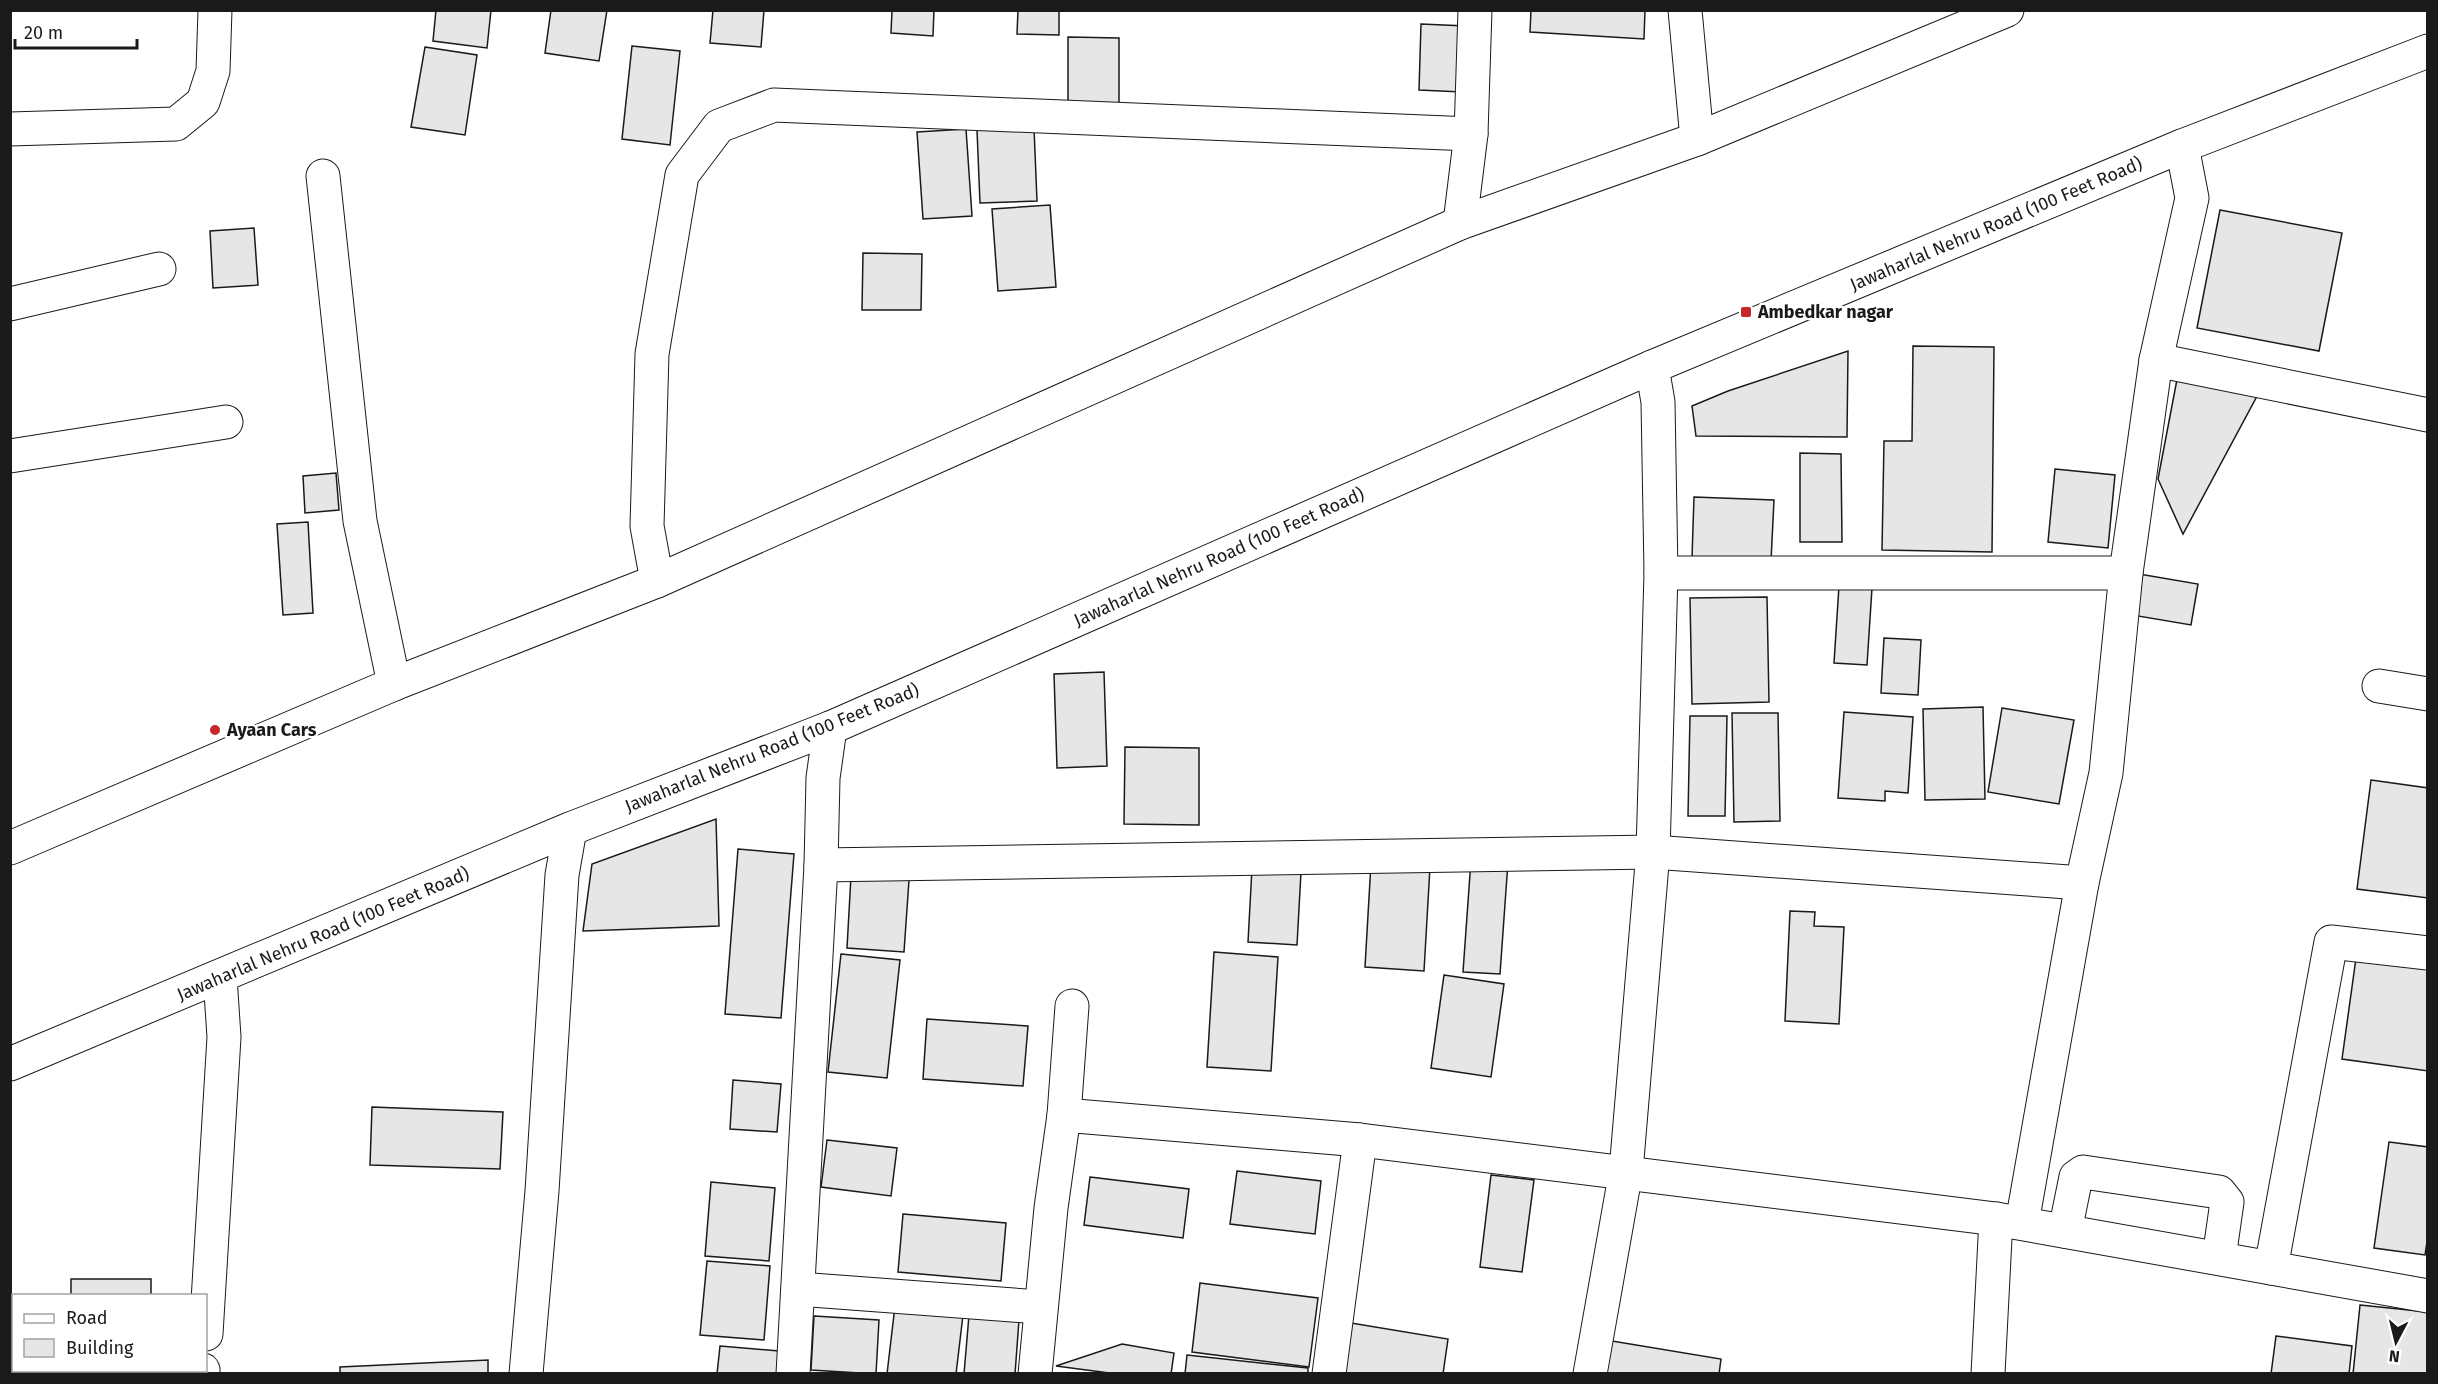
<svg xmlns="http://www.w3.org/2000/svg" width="2438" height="1384" viewBox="0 0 2438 1384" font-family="'Fira Sans',sans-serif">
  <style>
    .building { fill: #e6e6e6; stroke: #1a1a1a; stroke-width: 1.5 }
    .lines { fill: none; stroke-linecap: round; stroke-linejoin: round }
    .minor-casing { stroke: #1a1a1a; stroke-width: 35 }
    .major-casing { stroke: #1a1a1a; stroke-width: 35 }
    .minor { stroke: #fff; stroke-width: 33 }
    .major { stroke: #fff; stroke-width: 33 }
    .poi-dot { fill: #c62828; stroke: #fff; stroke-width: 2 }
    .labels { text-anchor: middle; stroke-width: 4.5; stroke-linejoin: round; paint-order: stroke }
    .street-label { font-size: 18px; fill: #1a1a1a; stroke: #fff }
    .poi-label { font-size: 18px; font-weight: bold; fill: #1a1a1a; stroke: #fff; text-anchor: start }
  </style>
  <rect width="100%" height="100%" fill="#fff"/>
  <g class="building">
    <path d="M436,10H491L487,48L433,41Z"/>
    <path d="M551,10H607L599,61L545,53Z"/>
    <path d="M713,10H764L761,47L710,43Z"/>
    <path d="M892,10H934L933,36L891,33Z"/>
    <path d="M1018,10H1059V35L1017,34Z"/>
    <path d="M1531,10H1645L1644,39L1530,32Z"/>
    <path d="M1421,24L1466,26L1462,92L1419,90Z"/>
    <path d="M1068,37L1119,38V105H1068Z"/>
    <path d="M632,46L680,51L670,145L622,139Z"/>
    <path d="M425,47L477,55L465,135L411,127Z"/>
    <path d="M1034,128L1037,201L980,203L977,130Z"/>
    <path d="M966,129L972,216L923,219L917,132Z"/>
    <path d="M1050,205L1056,287L998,291L992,209Z"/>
    <path d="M2220,210L2342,233L2319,351L2197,328Z"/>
    <path d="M254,228L258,285L213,288L210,231Z"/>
    <path d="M863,253L922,254L921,310H862Z"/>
    <path d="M1913,346L1994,347L1992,552L1882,550L1884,441H1912Z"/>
    <path d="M1848,351L1847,437L1696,436L1692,406L1728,391Z"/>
    <path d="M2179,369L2263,385L2183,534L2158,479Z"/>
    <path d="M1800,453L1841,454L1842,542H1800Z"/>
    <path d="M2055,469L2115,475L2108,548L2048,542Z"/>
    <path d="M336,473L339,510L305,513L303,476Z"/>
    <path d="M1694,497L1774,500L1771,561L1692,558Z"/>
    <path d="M308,522L313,613L283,615L277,524Z"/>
    <path d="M2139,574L2198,584L2191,625L2132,615Z"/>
    <path d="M1839,586L1872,588L1867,665L1834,663Z"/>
    <path d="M1767,597L1769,702L1692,704L1690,598Z"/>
    <path d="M1884,638L1921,640L1918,695L1881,693Z"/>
    <path d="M1104,672L1107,766L1057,768L1054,674Z"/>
    <path d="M1983,707L1985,799L1925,800L1923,709Z"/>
    <path d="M2002,708L2074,720L2059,804L1988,792Z"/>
    <path d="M1844,712L1913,717L1908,793L1885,791V801L1838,798Z"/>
    <path d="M1732,713H1778L1780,821L1734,822Z"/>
    <path d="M1690,716H1727L1725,816H1688Z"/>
    <path d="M1125,747L1199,748V825L1124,824Z"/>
    <path d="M2371,780L2428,788V898L2357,889Z"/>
    <path d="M716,819L719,926L583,931L592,864Z"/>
    <path d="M738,849L794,854L781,1018L725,1014Z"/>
    <path d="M1471,860L1508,862L1500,974L1463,972Z"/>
    <path d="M1371,863L1430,867L1424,971L1365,967Z"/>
    <path d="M1252,868L1301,872L1297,945L1248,942Z"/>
    <path d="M851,876L909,880L904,952L847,948Z"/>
    <path d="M1790,911L1815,912L1814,926L1844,927L1839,1024L1785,1021Z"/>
    <path d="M2357,951L2428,961V1071L2342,1059Z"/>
    <path d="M1214,952L1278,957L1271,1071L1207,1067Z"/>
    <path d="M841,954L900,960L887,1078L828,1072Z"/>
    <path d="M1444,975L1504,984L1491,1077L1431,1068Z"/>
    <path d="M927,1019L1028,1026L1023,1086L923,1079Z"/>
    <path d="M733,1080L781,1084L777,1132L730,1129Z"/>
    <path d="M372,1107L503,1112L500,1169L370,1165Z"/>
    <path d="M827,1140L897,1148L891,1196L821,1187Z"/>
    <path d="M2389,1142L2428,1147V1235L2425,1255L2374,1248Z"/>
    <path d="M1237,1171L1321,1181L1315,1234L1230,1224Z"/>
    <path d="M1491,1175L1534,1180L1522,1272L1480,1267Z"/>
    <path d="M1090,1177L1189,1189L1183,1238L1084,1225Z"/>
    <path d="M711,1182L775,1188L769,1261L705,1256Z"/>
    <path d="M903,1214L1006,1223L1001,1281L898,1272Z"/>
    <path d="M707,1261L770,1266L764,1340L700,1335Z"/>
    <rect x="71" y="1279" width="80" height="17"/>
    <path d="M1200,1283L1318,1298L1309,1367L1192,1352Z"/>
    <path d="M2360,1305L2428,1312V1374H2353Z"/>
    <path d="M895,1306L963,1315L956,1374H887Z"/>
    <path d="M12,1311H14V1368H11Z"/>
    <path d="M969,1315L1019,1320L1015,1374H964Z"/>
    <path d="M814,1316L879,1320L876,1374L811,1370Z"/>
    <path d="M1351,1323L1448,1339L1443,1374H1344Z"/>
    <path d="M2276,1336L2352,1346L2349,1374H2271Z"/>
    <path d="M1612,1341L1721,1359L1719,1374H1606Z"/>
    <path d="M1122,1344L1174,1353L1171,1374H1117L1056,1366Z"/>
    <path d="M720,1346L779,1351L777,1374H717Z"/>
    <path d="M1187,1355L1308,1368V1374H1185Z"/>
    <path d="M488,1360V1374H340V1367Z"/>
    <rect x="71" y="1370" width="79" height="4"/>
  </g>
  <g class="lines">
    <g class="minor-casing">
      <g id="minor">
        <path d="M1685,10L1697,139"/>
        <path d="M10,129L176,124L203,102L213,71L215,10"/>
        <path d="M323,176L360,521L394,684"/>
        <path d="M1460,223L1471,134"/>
        <path d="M10,304L159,269"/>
        <path d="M2156,360L2428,415"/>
        <path d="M10,456L226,422"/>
        <path d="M1661,573H2126"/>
        <path d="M657,581L647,526L652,354L682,175L719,126L774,105L1471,134L1475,10"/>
        <path d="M2379,686L2428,694"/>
        <path d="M821,865L1653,852L2082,883"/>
        <path d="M1064,1115L1072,1006"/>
        <path d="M2022,1223L2082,883L2106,773L2126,573L2156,360L2192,198L2182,146"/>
        <path d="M2065,1231L2076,1177L2083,1172L2219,1192L2227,1202L2219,1258"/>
        <path d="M2271,1268L2331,942L2428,953"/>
        <path d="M798,1289L1040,1307"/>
        <path d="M206,1334L224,1037L220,977"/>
        <path d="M203,1374V1370"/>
        <path d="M526,1374L542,1191L562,875L570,829"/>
        <path d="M793,1374L821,865L823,778L830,728"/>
        <path d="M1035,1374L1051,1208L1064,1115L1360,1140L1996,1219L2428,1296"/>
        <path d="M1329,1374L1360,1140"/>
        <path d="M1590,1374L1626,1171L1653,852L1661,573L1658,402L1652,367"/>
        <path d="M1988,1374L1996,1219"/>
      </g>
    </g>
    <g class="major-casing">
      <g id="major">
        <path d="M10,848L394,684L657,581L1460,223L1697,139L2007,10"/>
        <path d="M10,1064L570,829L830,728L1652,367L2182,146L2428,51"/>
      </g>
    </g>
    <use href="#minor" class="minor"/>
    <use href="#major" class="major"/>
  </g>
  <g class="poi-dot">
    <rect x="1740" y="306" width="12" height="12" rx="3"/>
    <circle cx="215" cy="730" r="6"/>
  </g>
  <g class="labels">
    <g class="street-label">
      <text transform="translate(1996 224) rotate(-23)" y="6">Jawaharlal Nehru Road (100 Feet Road)</text>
      <text transform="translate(1219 557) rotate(-24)" y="6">Jawaharlal Nehru Road (100 Feet Road)</text>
      <text transform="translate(772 748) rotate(-22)" y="6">Jawaharlal Nehru Road (100 Feet Road)</text>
      <text transform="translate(323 934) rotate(-23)" y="6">Jawaharlal Nehru Road (100 Feet Road)</text>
    </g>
    <g class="poi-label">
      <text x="1758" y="318">Ambedkar nagar</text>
      <text x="227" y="736">Ayaan Cars</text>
    </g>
  </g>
  <rect width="2438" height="1384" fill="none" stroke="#1a1a1a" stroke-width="24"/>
  <rect x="12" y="1294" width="195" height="78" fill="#ffffff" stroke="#a3a3a3" stroke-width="1.5"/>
  <rect x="24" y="1314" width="30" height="9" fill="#ffffff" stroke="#a3a3a3" stroke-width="1.5"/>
  <text x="66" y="1324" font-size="18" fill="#1a1a1a">Road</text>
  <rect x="24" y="1339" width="30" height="18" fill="#e6e6e6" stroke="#a3a3a3" stroke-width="1.5"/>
  <text x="66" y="1354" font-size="18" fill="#1a1a1a">Building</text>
  <g transform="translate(2396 1342) rotate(187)" stroke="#ffffff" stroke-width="4.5" paint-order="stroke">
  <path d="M0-4.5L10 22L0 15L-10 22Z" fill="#1a1a1a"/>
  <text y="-9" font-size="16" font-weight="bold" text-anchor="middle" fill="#1a1a1a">N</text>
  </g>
  <path d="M15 39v9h122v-9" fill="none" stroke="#1a1a1a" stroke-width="3"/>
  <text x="24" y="39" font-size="18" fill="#1a1a1a" stroke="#ffffff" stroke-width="4.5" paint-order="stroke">20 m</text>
</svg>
